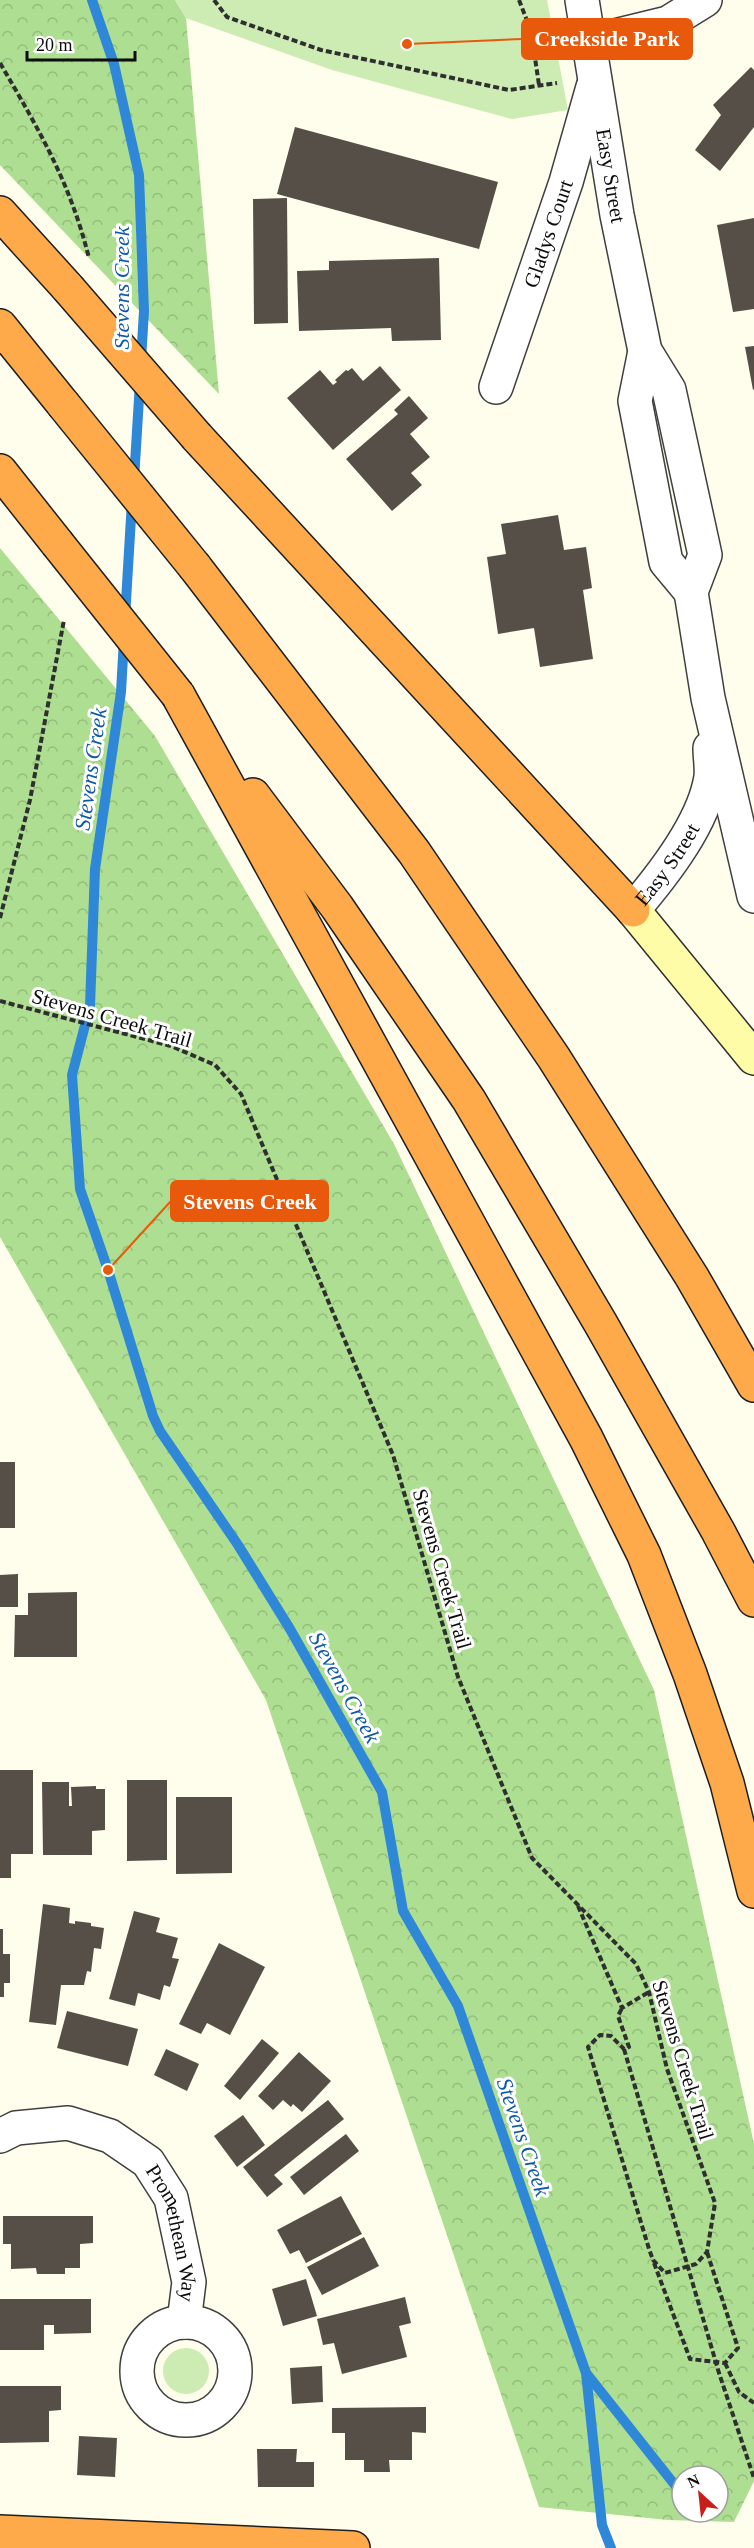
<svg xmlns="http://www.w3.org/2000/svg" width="754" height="2548" viewBox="0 0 754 2548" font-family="'Times New Roman',serif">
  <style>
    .forest { fill: url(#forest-crowns); fill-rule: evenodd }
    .park { fill: #ccecb3 }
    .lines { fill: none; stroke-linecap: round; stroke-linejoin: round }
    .stream { stroke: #2e87d7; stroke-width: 10 }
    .building { fill: #564f48 }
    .street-casing { stroke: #404040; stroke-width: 36 }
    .secondary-casing { stroke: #2f2f2f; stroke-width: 36 }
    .highway-casing { stroke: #1e1e1e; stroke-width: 36 }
    .path { stroke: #2f2f2f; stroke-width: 4; stroke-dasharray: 6 3; stroke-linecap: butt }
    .street { stroke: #fff; stroke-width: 33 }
    .secondary { stroke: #fffca7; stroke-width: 33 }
    .highway { stroke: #ffaa4a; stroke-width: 33 }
    .highway-bridge-casing { stroke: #1e1e1e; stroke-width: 36; stroke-linecap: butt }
    .path-bridge { stroke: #2f2f2f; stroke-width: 4; stroke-dasharray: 6 3; stroke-linecap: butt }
    .highway-bridge { stroke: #ffaa4a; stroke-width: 33 }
    .labels { text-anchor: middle; stroke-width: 6; stroke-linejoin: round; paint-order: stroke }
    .street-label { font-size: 21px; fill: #0d0d0d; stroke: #fff }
    .water-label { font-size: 22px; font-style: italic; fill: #0d58a8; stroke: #fff }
    .leader { fill: none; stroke: #e8590c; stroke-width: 2 }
    .callout-dot { fill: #e8590c; stroke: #fff; stroke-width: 2 }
    .callout { fill: #e8590c; stroke: #e8590c; stroke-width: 2 }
    .callout-label { font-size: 22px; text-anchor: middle; font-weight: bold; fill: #fff }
  </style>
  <defs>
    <pattern id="forest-crowns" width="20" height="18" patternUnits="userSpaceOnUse" patternTransform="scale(1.5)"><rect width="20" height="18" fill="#aede91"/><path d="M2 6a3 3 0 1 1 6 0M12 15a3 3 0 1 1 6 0" fill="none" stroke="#94bd7c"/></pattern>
  </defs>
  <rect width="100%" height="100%" fill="#fffdec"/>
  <g class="forest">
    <path d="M0,0H175L186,18L219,394L0,165Z"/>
    <path d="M0,548L155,736L394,1144L654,1690L754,2144V2481L734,2522L668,2520L539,2507L266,1700L0,1237ZM682,2476H718V2512H682Z"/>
  </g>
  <g class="park">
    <path d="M175,0H547L568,110L512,119L332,70L186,18Z"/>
    <circle cx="186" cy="2371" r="23"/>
  </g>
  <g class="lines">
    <g class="stream">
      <path d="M92,0L114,64L139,175L144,311L141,360"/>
      <path d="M134,480L140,382"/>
      <path d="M125,618L132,501"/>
      <path d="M124,639L121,692L95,869L90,1006L72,1075L80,1189L108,1270L153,1416L160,1431L238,1545L290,1629L382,1792L403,1911L458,2006L586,2373L602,2525L611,2548"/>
      <path d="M587,2374L682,2494"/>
    </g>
  </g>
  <g class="building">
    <path d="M751,67L754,70V127L720,171L695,150L721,115L713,105Z"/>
    <path d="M295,127L498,182L479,249L277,194Z"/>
    <path d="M287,198L288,323L254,324L253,199Z"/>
    <path d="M754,218V309L733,312L717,225Z"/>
    <path d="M439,258L441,340L392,341L391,328L299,331L297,271L329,270V261Z"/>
    <path d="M754,346V389L753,390L745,347Z"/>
    <path d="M380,366L401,390L333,450L287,398L320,370L333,385L337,382L335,380L346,370L348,371L352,368L363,381Z"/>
    <path d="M409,396L428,418L410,434L430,457L411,473L422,485L392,511L346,459L398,414L394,410Z"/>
    <path d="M558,515L564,550L586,547L592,588L583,590L593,659L540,667L534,628L498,634L487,557L506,554L501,524Z"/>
    <rect x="0" y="1462" width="15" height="66"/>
    <path d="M18,1574V1607H0V1575Z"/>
    <path d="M77,1592V1657H14L15,1615H28V1593Z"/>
    <path d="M0,1770H33V1854H11V1878H0Z"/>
    <path d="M127,1780H167V1860L127,1861Z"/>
    <path d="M42,1782H69V1806H72L71,1787L96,1786V1789H105V1830L92,1831V1855H43Z"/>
    <path d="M176,1797H232V1873L176,1874Z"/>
    <path d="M43,1904L70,1908L69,1923L75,1924V1921L91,1923V1926L104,1928L101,1949L94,1948L91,1972L87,1971L84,1985H61L56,2025L29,2022Z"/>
    <path d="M134,1911L160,1918L156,1932L178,1938L172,1958L179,1959L170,1987L164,1985L160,2000L138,1993L135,2006L109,1999Z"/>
    <path d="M0,1929H3V1954H10V1983H4V1997H0Z"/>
    <path d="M219,1943L265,1967L230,2035L207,2023L201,2034L179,2024Z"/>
    <path d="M67,2011L138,2029L128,2066L57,2048Z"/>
    <path d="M262,2039L279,2053L240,2100L224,2086Z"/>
    <path d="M166,2049L199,2064L187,2091L154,2075Z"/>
    <path d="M299,2052L331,2081L302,2112L293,2104L291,2107L283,2100L273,2110L258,2096Z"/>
    <path d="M328,2100L344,2119L274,2175L283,2184L267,2197L243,2167Z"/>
    <path d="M243,2115L265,2145L237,2167L214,2136Z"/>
    <path d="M346,2134L359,2151L304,2195L290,2177Z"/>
    <path d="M341,2196L362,2234L306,2263L299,2250L290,2254L277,2230Z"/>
    <path d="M3,2216H93V2243L80,2244V2268H65V2274H37L36,2268L11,2269V2244H3Z"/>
    <path d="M364,2237L379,2266L322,2295L307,2267Z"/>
    <path d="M306,2279L317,2316L283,2326L272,2289Z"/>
    <path d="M405,2297L411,2323L399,2326L407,2357L342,2374L334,2343L323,2345L317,2319Z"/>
    <path d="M0,2299H91V2333L54,2334V2325H44V2350H0Z"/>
    <path d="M322,2366L323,2402L292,2404L290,2368Z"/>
    <path d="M0,2386H61V2410L49,2411V2442L0,2443Z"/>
    <path d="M426,2407V2433L412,2432V2460H389L390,2472H364V2460H345V2433H332V2408Z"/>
    <path d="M79,2436L117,2438L115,2477L77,2475Z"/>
    <path d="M257,2449H297L296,2462H314V2487H258Z"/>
  </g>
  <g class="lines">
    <g class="street-casing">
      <g id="street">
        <path id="s1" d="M582,0L617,215L645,351L669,390L705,555L691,592L708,698L754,896"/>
        <path d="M590,42L668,23L705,0"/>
        <path d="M645,351L635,401L666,562L691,592"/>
        <path id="s2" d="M496,387L566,182L593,87"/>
        <path id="s3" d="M633,910C663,875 704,823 711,777C712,768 710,757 710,748"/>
        <path id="s4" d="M0,2136L16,2128L68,2123L110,2136L148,2162L171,2198L189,2282L184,2322"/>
        <circle cx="186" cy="2371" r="49"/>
      </g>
    </g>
    <g class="secondary-casing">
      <path id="secondary" d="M633,910L754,1058"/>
    </g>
    <g class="highway-casing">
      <g id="highway">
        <path d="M0,213L68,288"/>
        <path d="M0,326L63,404"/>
        <path d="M197,437L633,910"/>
        <path d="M0,471L57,543"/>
        <path d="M195,567L414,852L554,1058L692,1277L754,1385"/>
        <path d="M178,695L586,1438L644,1555L690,1674L727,1783L754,1891"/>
        <path d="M253,795L337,907L469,1100L601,1324L718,1531L754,1600"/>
        <path d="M0,2532L353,2548"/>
      </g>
    </g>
    <g class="path">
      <path d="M214,0L227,17L321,50L509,90L557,83"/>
      <path d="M519,0L531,31L539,85"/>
      <path d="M0,63C39,130 70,182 89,258"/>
      <path d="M0,918L30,800L64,620"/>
      <path d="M0,1001L171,1046L215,1065L241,1094L393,1455L458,1677L532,1858L636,1964L649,1992L667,2069L715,2203L707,2252L696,2264L665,2273L653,2260L649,2249L588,2047L600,2035L611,2036L624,2049L629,2047L618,2016L622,2008"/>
      <path d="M578,1906L622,2008L649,1992"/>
      <path d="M654,2263L690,2359L725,2363L738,2348L707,2252"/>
      <path d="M725,2363L739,2392L754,2403"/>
    </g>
    <use href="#street" class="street"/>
    <use href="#secondary" class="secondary"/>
    <use href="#highway" class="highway"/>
    <g class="highway-bridge-casing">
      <g id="highway-bridge">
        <path d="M68,288L197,437"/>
        <path d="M63,404L195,567"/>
        <path d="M57,543L178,695"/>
      </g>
    </g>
    <path class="path-bridge" d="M624,2049L719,2373L754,2478"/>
    <use href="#highway-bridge" class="highway-bridge"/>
  </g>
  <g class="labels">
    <g class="street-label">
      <text dy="7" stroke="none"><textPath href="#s1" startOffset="178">Easy Street</textPath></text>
      <text dy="7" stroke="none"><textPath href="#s2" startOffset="162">Gladys Court</textPath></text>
      <text dy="7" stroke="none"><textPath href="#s3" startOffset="57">Easy Street</textPath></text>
      <text transform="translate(112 1018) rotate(16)" y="7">Stevens Creek Trail</text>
      <text transform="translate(442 1569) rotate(74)" y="7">Stevens Creek Trail</text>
      <text transform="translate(683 2060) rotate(73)" y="7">Stevens Creek Trail</text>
      <text dy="7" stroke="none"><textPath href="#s4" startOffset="237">Promethean Way</textPath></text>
    </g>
    <g class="water-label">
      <text transform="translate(121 288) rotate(-90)" y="8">Stevens Creek</text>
      <text transform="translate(90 769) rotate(-82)" y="8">Stevens Creek</text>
      <text transform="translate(345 1687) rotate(61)" y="8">Stevens Creek</text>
      <text transform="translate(524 2137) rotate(71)" y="8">Stevens Creek</text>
    </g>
  </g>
  <path class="leader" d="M407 44L522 39M108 1270L171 1201"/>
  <g class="callout-dot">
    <circle cx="407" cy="44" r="6"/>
    <circle cx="108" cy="1270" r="6"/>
  </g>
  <g class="callout">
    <rect x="522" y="19" width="170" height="40" rx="6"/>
    <rect x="171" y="1181" width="157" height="40" rx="6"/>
  </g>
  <g class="callout-label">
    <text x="607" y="46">Creekside Park</text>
    <text x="250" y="1209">Stevens Creek</text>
  </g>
  <g transform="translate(700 2494) rotate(333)"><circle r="28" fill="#ffffff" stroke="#9e9e9e" stroke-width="1.5"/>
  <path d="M0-4.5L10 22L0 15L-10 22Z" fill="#c71f1a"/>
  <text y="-9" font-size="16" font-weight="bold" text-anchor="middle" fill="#0d0d0d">N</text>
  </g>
  <path d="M27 51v9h108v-9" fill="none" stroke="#0d0d0d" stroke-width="3"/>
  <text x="36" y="51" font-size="18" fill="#0d0d0d" stroke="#ffffff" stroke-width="4.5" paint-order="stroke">20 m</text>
</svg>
